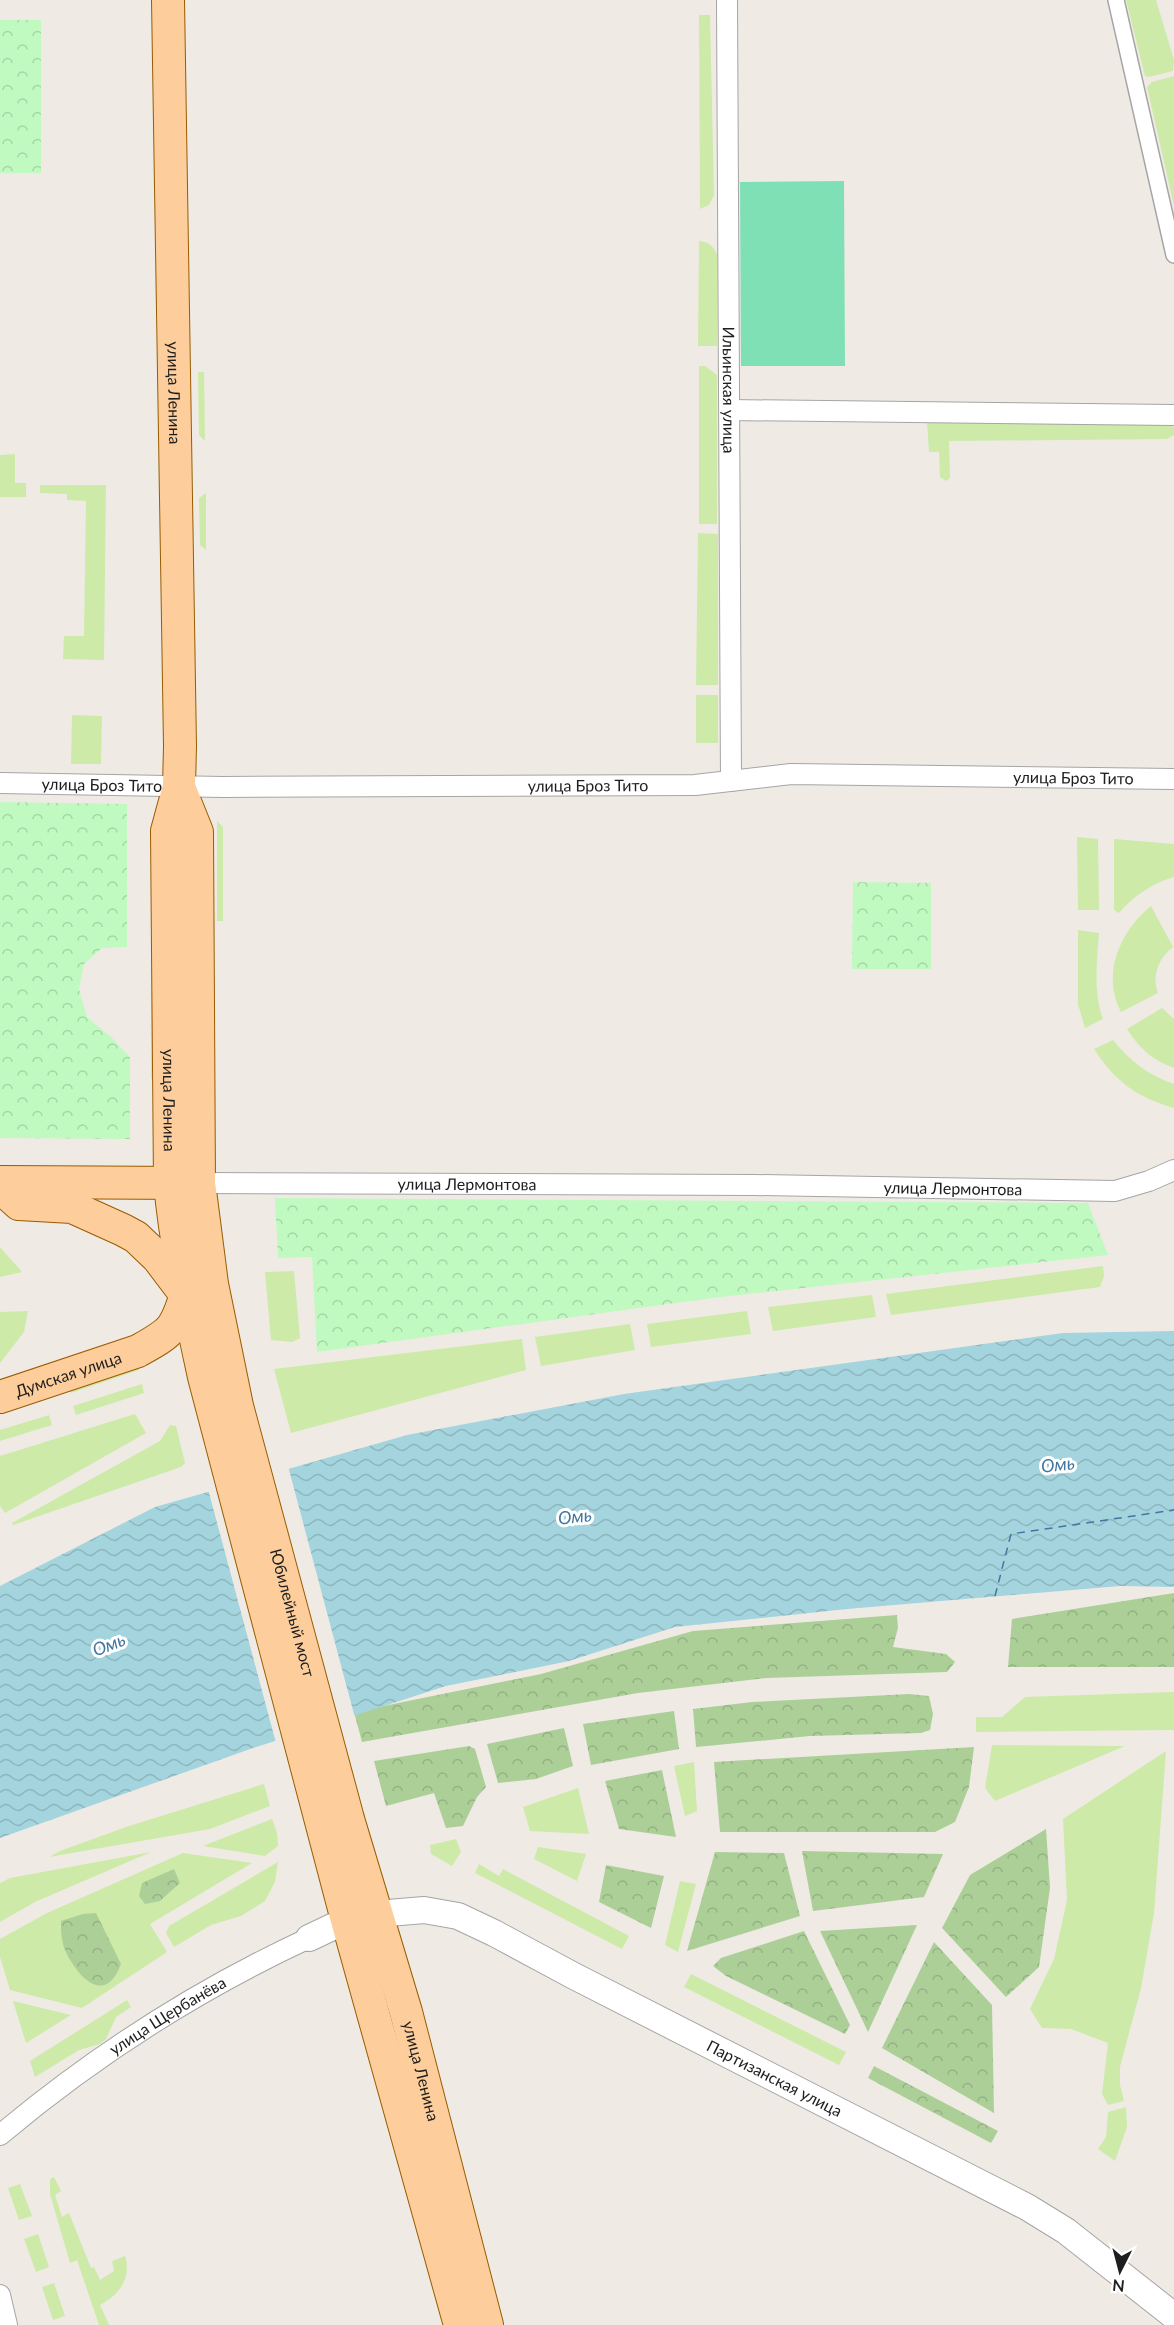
<svg xmlns="http://www.w3.org/2000/svg" width="1174" height="2325" viewBox="0 0 1174 2325" font-family="Lato,sans-serif">
  <style>
    .grass { fill: #cdeaa9 }
    .forest { fill: url(#forest-crowns) }
    .park { fill: url(#park-crowns) }
    .pitch { fill: #80e0b5 }
    .water { fill: url(#water-waves) }
    .pier { fill: #efebe4 }
    .lines { fill: none; stroke-linecap: round; stroke-linejoin: round }
    .ferry { stroke: #43779f; stroke-width: 1.5; stroke-dasharray: 8 6; stroke-linecap: butt }
    .pedestrian-casing { stroke: #a5a5a5; stroke-width: 18 }
    .minor-casing { stroke: #a5a5a5; stroke-width: 22 }
    .tertiary-casing { stroke: #a5a5a5; stroke-width: 28 }
    .primary-casing { stroke: #985c00; stroke-width: 34 }
    .pedestrian { stroke: #fff; stroke-width: 15 }
    .minor { stroke: #fff; stroke-width: 20 }
    .tertiary { stroke: #fff; stroke-width: 26 }
    .primary { stroke: #fdcd9b; stroke-width: 32 }
    .labels { text-anchor: middle; stroke-width: 6; stroke-linejoin: round; paint-order: stroke }
    .street-label { font-size: 16px; fill: #1e1e1e; stroke: #fff }
    .water-label { font-size: 18px; font-style: italic; fill: #43779f; stroke: #fff }
  </style>
  <defs>
    <pattern id="forest-crowns" width="20" height="18" patternUnits="userSpaceOnUse" patternTransform="scale(1.5)"><rect width="20" height="18" fill="#accf98"/><path d="M2 6a3 3 0 1 1 6 0M12 15a3 3 0 1 1 6 0" fill="none" stroke="#94b183"/></pattern>
    <pattern id="park-crowns" width="20" height="18" patternUnits="userSpaceOnUse" patternTransform="scale(1.5)"><rect width="20" height="18" fill="#c0fac1"/><path d="M2 6a3 3 0 1 1 6 0M12 15a3 3 0 1 1 6 0" fill="none" stroke="#a5d6a5"/></pattern>
    <pattern id="water-waves" width="16" height="10" patternUnits="userSpaceOnUse" patternTransform="scale(1.5)"><rect width="16" height="10" fill="#a4d4de"/><path d="M0 5q4-4 8 0t8 0" fill="none" stroke="#8db6be"/></pattern>
  </defs>
  <rect width="100%" height="100%" fill="#efebe4"/>
  <g class="grass">
    <path d="M1126,0H1156L1174,60L1173,71L1149,77L1145,76Z"/>
    <path d="M699,15H710L714,195L709,205L700,209Z"/>
    <path d="M1174,76V206L1147,87L1152,82Z"/>
    <path d="M699,241C709,242 712,245 717,254V346H698Z"/>
    <path d="M699,366H705L717,375V524H699Z"/>
    <path d="M198,372H204L205,441L199,435Z"/>
    <path d="M927,421L1171,424L1174,428V435L1167,439L949,441L950,478L946,481L940,477L939,452H929Z"/>
    <path d="M15,454V483H26V497H0V455Z"/>
    <path d="M40,485H106L104,660L63,659L64,636H84L86,501L67,500V494L40,493Z"/>
    <path d="M206,493V550L200,545L199,498Z"/>
    <path d="M698,533L718,534V685H696Z"/>
    <rect x="696" y="695" width="22" height="48"/>
    <path d="M72,715L102,716L101,764H71Z"/>
    <path d="M217,821L223,827V921H217Z"/>
    <path d="M1077,837L1098,839L1099,910H1078Z"/>
    <path d="M1114,839L1174,844V877C1153,883 1133,896 1119,913L1114,910Z"/>
    <path d="M1151,906L1173,947C1158,959 1152,975 1158,993L1121,1012C1101,974 1120,931 1151,906Z"/>
    <path d="M1078,930L1099,933C1097,961 1093,992 1103,1019L1085,1028L1078,1004Z"/>
    <path d="M151,941L158,942V1080L151,1079Z"/>
    <path d="M1162,1008L1174,1019V1068C1152,1060 1139,1048 1127,1029Z"/>
    <path d="M1113,1040C1130,1061 1148,1075 1174,1084V1108C1136,1097 1115,1081 1094,1049Z"/>
    <path d="M0,1247L22,1272L0,1277Z"/>
    <path d="M1103,1266L1104,1276L1100,1287L891,1315L886,1294Z"/>
    <path d="M294,1271L300,1338L292,1342L271,1340L265,1272Z"/>
    <path d="M872,1295L876,1317L773,1331L768,1307Z"/>
    <path d="M28,1311L24,1332L0,1363V1312Z"/>
    <path d="M747,1311L751,1334L651,1347L647,1324Z"/>
    <path d="M630,1324L635,1350L541,1366L535,1337Z"/>
    <path d="M522,1339L526,1370L291,1433L274,1369Z"/>
    <path d="M138,1364L139,1370L71,1393L69,1386Z"/>
    <path d="M142,1384L144,1393L76,1415L73,1406Z"/>
    <path d="M135,1414L146,1433L5,1513L0,1506V1456Z"/>
    <path d="M49,1415L52,1425L0,1441V1430Z"/>
    <path d="M170,1425L176,1426L185,1463L181,1467L13,1525L12,1523L160,1441Z"/>
    <path d="M1174,1692V1730L976,1732V1717H1002L1025,1697Z"/>
    <path d="M992,1745L1125,1746L995,1801L985,1788Z"/>
    <path d="M1166,1751L1154,1913L1141,1988L1120,2067V2085L1124,2101L1108,2105L1102,2094L1108,2043L1071,2029L1042,2028L1030,2009L1054,1959L1067,1900L1063,1819Z"/>
    <path d="M694,1762L697,1811L685,1816L674,1766Z"/>
    <path d="M264,1784L270,1806L210,1829L49,1857L60,1851L126,1827Z"/>
    <path d="M578,1788L589,1834L530,1831L523,1807Z"/>
    <path d="M272,1819L277,1833L278,1846L265,1856L203,1846Z"/>
    <path d="M456,1839L461,1852L452,1866L431,1854L430,1845Z"/>
    <path d="M538,1847L586,1854L577,1881L534,1859Z"/>
    <path d="M151,1852L35,1902L0,1922V1883L10,1878Z"/>
    <path d="M183,1853L252,1863L150,1924L167,1952L82,2008L10,1990L0,1957V1939L47,1913Z"/>
    <path d="M278,1862L275,1882L265,1901L241,1916L211,1925L174,1947L166,1933L169,1926Z"/>
    <path d="M479,1864L499,1876L503,1869L629,1936L622,1949L475,1873Z"/>
    <path d="M680,1881L696,1884L678,1952L665,1945Z"/>
    <path d="M691,1974L846,2052L839,2065L684,1987Z"/>
    <path d="M127,2000L131,2007L116,2017L106,2039L100,2044L79,2050L35,2077L30,2061Z"/>
    <path d="M13,2001L71,2015L26,2043Z"/>
    <path d="M1126,2107L1127,2127L1115,2161L1098,2149L1106,2137L1108,2112Z"/>
    <path d="M54,2177L61,2191L55,2195L62,2217L69,2213L91,2268L94,2267L100,2280L114,2271L112,2261L125,2256C132,2278 119,2295 100,2305L109,2325H99L77,2260L70,2263L50,2194V2179Z"/>
    <path d="M20,2184L32,2216L19,2220L8,2188Z"/>
    <path d="M38,2234L49,2267L36,2272L24,2239Z"/>
    <path d="M54,2283L65,2316L53,2320L42,2287Z"/>
  </g>
  <g class="forest">
    <path d="M1174,1593V1667H1008L1012,1619Z"/>
    <path d="M897,1615L898,1628L893,1647L946,1654L955,1662L947,1672L767,1678L638,1693L362,1742L354,1712L541,1674L693,1631Z"/>
    <path d="M909,1694L929,1696L933,1714L930,1730L921,1733L810,1736L696,1747L693,1709L752,1702Z"/>
    <path d="M674,1711L679,1749L591,1765L583,1724Z"/>
    <path d="M564,1728L573,1766L536,1779L498,1783L487,1744Z"/>
    <path d="M469,1746L475,1749L486,1787L477,1797L463,1826L446,1828L434,1793L386,1806L374,1761Z"/>
    <path d="M974,1747L969,1787L955,1822L935,1832H720L714,1762Z"/>
    <path d="M662,1770L676,1837L619,1829L605,1781Z"/>
    <path d="M1046,1829L1050,1888L1039,1967L1006,1997L942,1928L970,1875Z"/>
    <path d="M802,1851L943,1854L924,1897L813,1911Z"/>
    <path d="M715,1852L784,1853L800,1916L687,1951Z"/>
    <path d="M606,1865L664,1876L651,1928L599,1902Z"/>
    <path d="M174,1869L180,1883L160,1901L145,1904L139,1896L142,1883Z"/>
    <path d="M96,1913L121,1964C105,2007 77,1977 65,1950C61,1940 61,1931 61,1921L83,1914Z"/>
    <path d="M917,1925L868,2032L820,1931Z"/>
    <path d="M804,1931L850,2025L845,2034L726,1976L713,1966L721,1958Z"/>
    <path d="M934,1942L992,2005L994,2113L882,2048Z"/>
    <path d="M874,2066L998,2131L991,2143L868,2078Z"/>
  </g>
  <g class="park">
    <rect x="0" y="20" width="41" height="153"/>
    <path d="M0,802L127,804V947L102,948L84,964L79,989L87,1017L111,1037L130,1057V1139L0,1138Z"/>
    <path d="M853,882L931,883V969H852Z"/>
    <path d="M275,1198L1088,1203L1108,1255L712,1298L317,1352L312,1257L278,1258Z"/>
  </g>
  <path class="pitch" d="M844,181L845,366H741L740,182Z"/>
  <path class="water" d="M1174,1331V1587L1120,1586L847,1609L675,1627L569,1661L446,1686L253,1748L0,1838V1586L155,1507L407,1435L624,1394L1063,1333Z"/>
  <path class="pier" d="M288,1466L355,1718L276,1743L208,1489Z"/>
  <g class="lines">
    <path class="ferry" d="M995,1596L1011,1534L1174,1510"/>
    <g class="pedestrian-casing">
      <path id="pedestrian" d="M1116,0L1174,255"/>
    </g>
    <g class="minor-casing">
      <g id="minor">
        <path id="s1" d="M727,0L731,781"/>
        <path d="M730,410L1174,415"/>
        <path id="s2" d="M0,783L223,787L695,785L791,774L1174,779"/>
        <path id="s3" d="M199,1183L755,1185L1115,1191L1149,1181L1174,1170"/>
        <path id="s4" d="M0,2135C93,2057 199,1989 309,1938"/>
        <path d="M0,2295L7,2325"/>
      </g>
    </g>
    <g class="tertiary-casing">
      <g id="tertiary">
        <path id="s5" d="M309,1938L347,1920L377,1914L424,1910L458,1916L494,1933L574,1976L1027,2207L1066,2231L1174,2316"/>
      </g>
    </g>
    <g class="primary-casing">
      <g id="primary">
        <path id="s6" d="M168,0L180,746L179,787L167,831L170,1183C176,1249 190,1312 204,1377L347,1920L460,2325"/>
        <path id="s7" d="M179,787L197,832L199,1183L212,1284L237,1406L348,1819L406,2012L487,2325"/>
        <path d="M0,1182L191,1183"/>
        <path d="M0,1187L19,1204L72,1207L123,1230L136,1237L158,1258L183,1291"/>
        <path id="s8" d="M0,1397L138,1351C170,1333 175,1331 186,1294"/>
      </g>
    </g>
    <use href="#pedestrian" class="pedestrian"/>
    <use href="#minor" class="minor"/>
    <use href="#tertiary" class="tertiary"/>
    <use href="#primary" class="primary"/>
  </g>
  <g class="labels">
    <g class="street-label">
      <text dy="6" stroke="none"><textPath href="#s1" startOffset="390">Ильинская улица</textPath></text>
      <text dy="6" stroke="none"><textPath href="#s6" startOffset="393">улица Ленина</textPath></text>
      <text dy="6" stroke="none"><textPath href="#s2" startOffset="1074">улица Броз Тито</textPath></text>
      <text dy="6" stroke="none"><textPath href="#s2" startOffset="102">улица Броз Тито</textPath></text>
      <text dy="6" stroke="none"><textPath href="#s2" startOffset="588">улица Броз Тито</textPath></text>
      <text dy="6" stroke="none"><textPath href="#s6" startOffset="1102">улица Ленина</textPath></text>
      <text dy="6" stroke="none"><textPath href="#s3" startOffset="268">улица Лермонтова</textPath></text>
      <text dy="6" stroke="none"><textPath href="#s3" startOffset="754">улица Лермонтова</textPath></text>
      <text dy="6" stroke="none"><textPath href="#s8" startOffset="72">Думская улица</textPath></text>
      <text dy="6" stroke="none"><textPath href="#s7" startOffset="840">Юбилейный мост</textPath></text>
      <text dy="6" stroke="none"><textPath href="#s4" startOffset="206">улица Щербанёва</textPath></text>
      <text dy="6" stroke="none"><textPath href="#s7" startOffset="1316">улица Ленина</textPath></text>
      <text dy="6" stroke="none"><textPath href="#s5" startOffset="510">Партизанская улица</textPath></text>
    </g>
    <g class="water-label">
      <text transform="translate(1058 1465) rotate(-6)" y="6">Омь</text>
      <text transform="translate(575 1517) rotate(-6)" y="6">Омь</text>
      <text transform="translate(109 1645) rotate(-21)" y="6">Омь</text>
    </g>
  </g>
  <g transform="translate(1120 2271) rotate(186)" stroke="#ffffff" stroke-width="4.5" paint-order="stroke">
  <path d="M0-4.5L10 22L0 15L-10 22Z" fill="#1e1e1e"/>
  <text y="-9" font-size="16" font-weight="bold" text-anchor="middle" fill="#1e1e1e">N</text>
  </g>
</svg>
